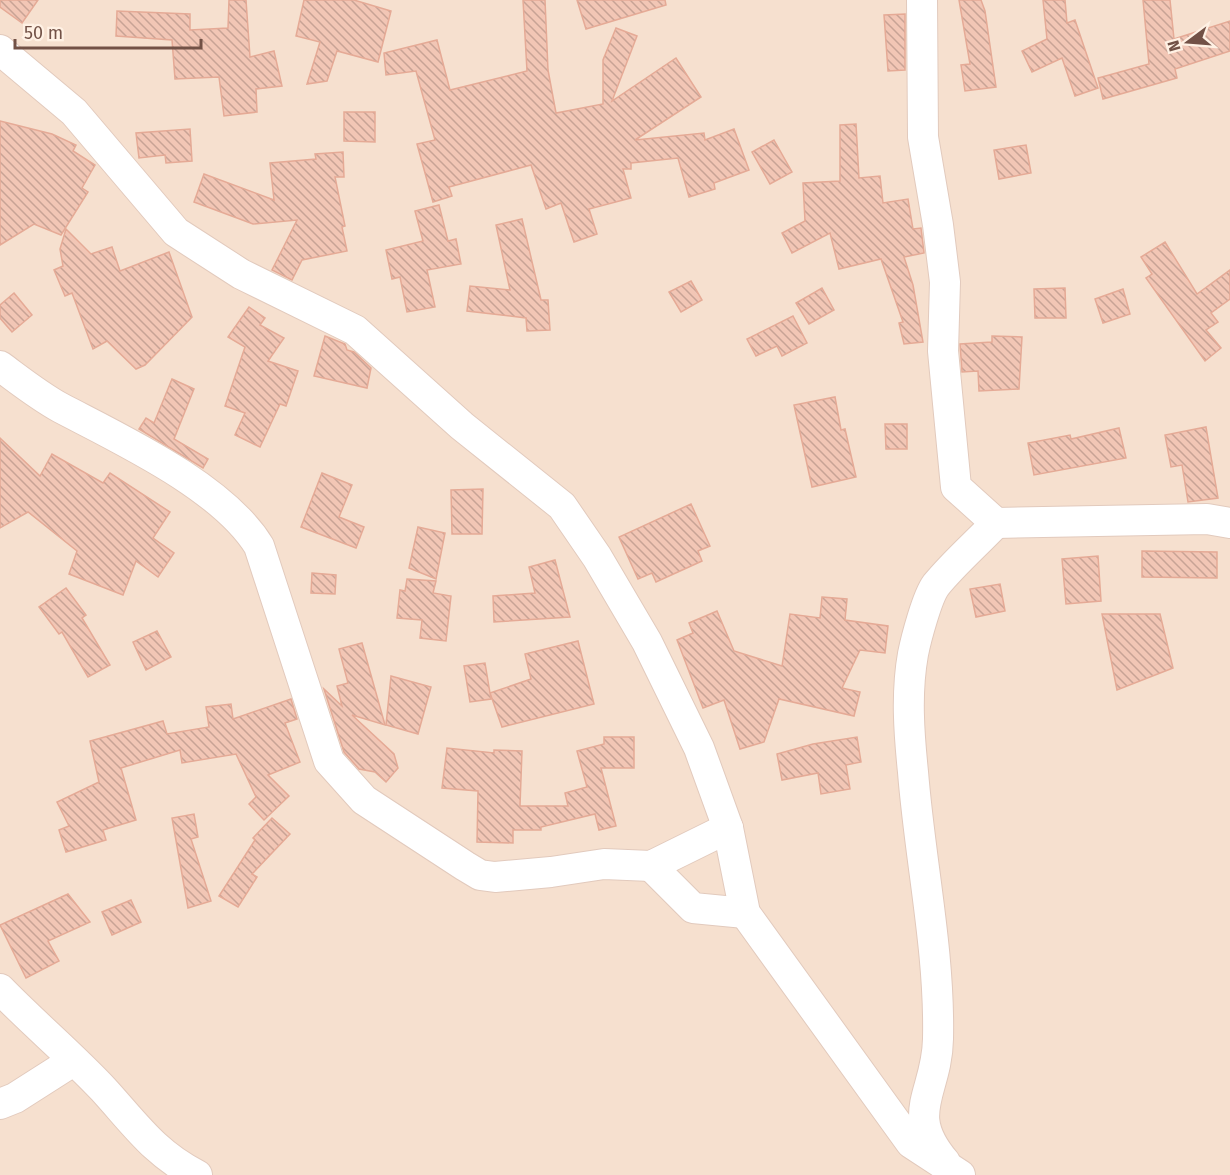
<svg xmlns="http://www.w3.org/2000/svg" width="1230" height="1175" viewBox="0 0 1230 1175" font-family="'Fira Sans',sans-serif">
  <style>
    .residential { fill: #f6e0cf }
    .building { fill: url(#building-back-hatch); stroke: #e5aa96; stroke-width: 1.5 }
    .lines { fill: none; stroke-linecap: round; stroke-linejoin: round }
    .minor-casing { stroke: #e2cabd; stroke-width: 32 }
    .minor { stroke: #fff; stroke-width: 30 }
  </style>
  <defs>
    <pattern id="building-back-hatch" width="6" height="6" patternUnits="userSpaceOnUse" patternTransform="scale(1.5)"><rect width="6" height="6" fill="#f2c6b5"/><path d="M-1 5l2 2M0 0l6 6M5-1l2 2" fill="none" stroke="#c8a395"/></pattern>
  </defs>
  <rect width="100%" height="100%" fill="#fcedde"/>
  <rect class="residential" x="0" y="0" width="1230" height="1175"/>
  <g class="building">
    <path d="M0,0H38L22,23L0,7Z"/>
    <path d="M229,0H246L250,57L274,51L282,86L256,89L257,112L224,116L219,77L175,79L172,40L116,36L117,11L190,14V30L228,28Z"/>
    <path d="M304,0H354L391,11L378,62L337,51L327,81L307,84L320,42L296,36Z"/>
    <path d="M523,0H545L548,70L556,113L603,104V60L616,28L637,36L612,101L676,58L701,97L635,140L704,133L705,140L734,129L749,170L714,183L715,189L689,197L678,158L631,163V169H623L631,198L589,209L597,234L574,242L561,203L546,209L531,165L449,187L452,196L433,202L417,144L435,140L416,71L386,75L384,53L437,40L450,90L527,71Z"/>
    <path d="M577,0H665L666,5L586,29Z"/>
    <path d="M959,0H981L985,11L996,87L965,91L961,65L970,64Z"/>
    <path d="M1043,0H1065L1067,23L1075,20L1098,88L1075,96L1062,58L1032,72L1022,51L1047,39Z"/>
    <path d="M1143,0H1170L1174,39L1230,21V51L1175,69L1177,78L1103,99L1098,78L1149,64Z"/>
    <path d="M905,14V70L888,71L884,15Z"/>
    <path d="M344,112H375V142L344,141Z"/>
    <path d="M0,121L52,134L76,145L73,151L95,165L82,188L88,192L61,235L34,224L0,245Z"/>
    <path d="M856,124L859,178L880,176L883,203L908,199L913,229L921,228L924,253L904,257L913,285L923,342L904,344L899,323L903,322L881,259L839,269L830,233L792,253L782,233L805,221L803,183L840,181V125Z"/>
    <path d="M190,129L192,161L166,163L165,155L139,158L136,133Z"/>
    <path d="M774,140L792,172L770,184L752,152Z"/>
    <path d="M1026,145L1031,173L999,179L994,150Z"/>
    <path d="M343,152L344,177H335L345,226L342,227L347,251L302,260L292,280L272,270L297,220L253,224L194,202L204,174L274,200L270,163L316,159L315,154Z"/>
    <path d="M439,205L448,241L456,239L461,264L427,270L435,307L407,312L400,277L392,279L386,250L423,241L415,211Z"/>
    <path d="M522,219L541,300H548L550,330L527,331L526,318L467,311L470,286L510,290L496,225Z"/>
    <path d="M66,229L91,254L112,247L120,271L169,252L192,317L145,365L136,369L107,341L93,349L72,293L65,296L54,270L63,266L60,249Z"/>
    <path d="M1165,242L1197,294L1230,270V299L1211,313L1218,322L1206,330L1221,348L1205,361L1146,278L1152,274L1141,257Z"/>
    <path d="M691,281L702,300L681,312L669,292Z"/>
    <path d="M822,288L834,310L809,324L796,303Z"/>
    <path d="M1065,288L1066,318H1035L1034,289Z"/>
    <path d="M1123,289L1130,314L1103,323L1095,299Z"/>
    <path d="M14,293L32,315L12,332L0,318V305Z"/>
    <path d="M249,307L265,318L260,325L284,338L268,361L298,371L286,406L280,404L260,447L235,435L245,413L225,406L245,347L228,337Z"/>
    <path d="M793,316L807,343L782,356L777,346L756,356L747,339Z"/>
    <path d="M325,336L345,344L347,350L354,352L371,368L367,388L314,376Z"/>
    <path d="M992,336L1022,337L1019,389L979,391L978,371L962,372L960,344L992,342Z"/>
    <path d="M172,379L194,389L174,439L208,459L203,468L139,429L146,418L154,423Z"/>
    <path d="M835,397L841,430L845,429L856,477L812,487L794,405Z"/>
    <path d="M885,424H907V449H886Z"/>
    <path d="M1206,427L1218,498L1188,502L1182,465L1171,467L1165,435Z"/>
    <path d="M1119,428L1126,458L1034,475L1028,443L1070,435L1071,439Z"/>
    <path d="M0,438L40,476L52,454L103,483L110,473L170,512L153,538L174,553L158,577L136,561L123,595L69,574L77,551L28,512L0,528Z"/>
    <path d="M322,473L352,485L339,517L364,527L356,548L301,527Z"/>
    <path d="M483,489L482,534H452L451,490Z"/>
    <path d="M691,504L710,546L698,551L702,561L656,582L652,573L638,579L619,537Z"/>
    <path d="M418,527L445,533L436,579L409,568Z"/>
    <path d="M1142,551L1217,552V578L1142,577Z"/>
    <path d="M1098,556L1101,601L1066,604L1062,559Z"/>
    <path d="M555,560L570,617L494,622L493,596L535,593L529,567Z"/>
    <path d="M312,573L336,575L335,594L311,593Z"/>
    <path d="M407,579L436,581L433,593L451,596L446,641L420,638L422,620L397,618L400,590L405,591Z"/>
    <path d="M1000,584L1005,611L976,617L970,589Z"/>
    <path d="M66,588L86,615L82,618L110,665L88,677L62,632L59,634L39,607Z"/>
    <path d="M822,597L847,599L845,620L888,626L885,653L860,650L842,688L860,692L854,716L779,699L764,742L740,749L724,700L703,708L677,640L693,633L689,623L717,611L734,651L782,666L790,614L820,618Z"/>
    <path d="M1102,614H1160L1173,668L1117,690Z"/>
    <path d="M157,631L171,657L146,670L133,642Z"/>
    <path d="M578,641L594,704L502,727L490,693L531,679L525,654Z"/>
    <path d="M362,643L385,725L352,715L394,754L398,768L386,782L375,772L359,769L344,752L324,689L342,706L337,686L348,683L339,649Z"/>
    <path d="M485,663L491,699L470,702L464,666Z"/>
    <path d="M391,676L431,687L418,734L386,725Z"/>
    <path d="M291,699L297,719L285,723L300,762L268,775L289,796L264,820L249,804L256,797L236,754L182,763L180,750L121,768L136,820L103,830L106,840L66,852L59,830L69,826L57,802L99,782L90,741L163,721L167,734L209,727L206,707L231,704L233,719Z"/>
    <path d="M604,737H634V768H601L616,826L599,830L595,814L541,827V830H513V843L477,842L478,791L442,788L447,748L494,753V750L522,751L520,806H568L565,793L587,787L577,751L604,744Z"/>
    <path d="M857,737L861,762L846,765L850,789L821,794L818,773L782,780L777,754L813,744Z"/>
    <path d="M194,814L198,837L191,839L211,901L188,908L172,818Z"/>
    <path d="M272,818L290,834L252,874L257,877L238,907L219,896L255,840L253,838Z"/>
    <path d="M68,894L90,922L48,941L59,961L26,978L0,925Z"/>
    <path d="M131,900L141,922L112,935L102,912Z"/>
  </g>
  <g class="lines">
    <g class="minor-casing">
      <g id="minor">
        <path d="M922,0L923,137L938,225L945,282L943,351L956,487L996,523L1207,519L1230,523"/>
        <path d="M0,50L74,112L176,232L241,274L355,330L462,426L562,506L597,557L647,642L699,748L728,828L745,913L911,1143L960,1175"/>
        <path d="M0,366C19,380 39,396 61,408C122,440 223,487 259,546L329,761L364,800L465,866L480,875L495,877L551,872L604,864L651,866L728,828"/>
        <path d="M651,866L693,908L745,913"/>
        <path d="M0,989C33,1023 70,1054 103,1089C135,1124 154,1153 197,1175"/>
        <path d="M0,1104L15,1098L73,1061"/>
        <path d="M945,1162C903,1112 937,1094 938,1039C940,950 920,861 913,772C909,733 906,693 913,654C916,639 927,597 936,585C954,563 976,544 996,523"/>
      </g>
    </g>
    <use href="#minor" class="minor"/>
  </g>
  <g transform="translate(1188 42) rotate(254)" stroke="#fff1e4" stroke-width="4.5" paint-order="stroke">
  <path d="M0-4.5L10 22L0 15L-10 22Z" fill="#725146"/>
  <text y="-9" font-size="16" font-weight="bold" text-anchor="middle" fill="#725146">N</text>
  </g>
  <path d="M15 39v9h186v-9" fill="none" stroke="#725146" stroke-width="3"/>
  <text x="24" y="39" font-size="18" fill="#725146" stroke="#fff1e4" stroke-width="4.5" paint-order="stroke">50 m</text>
</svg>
